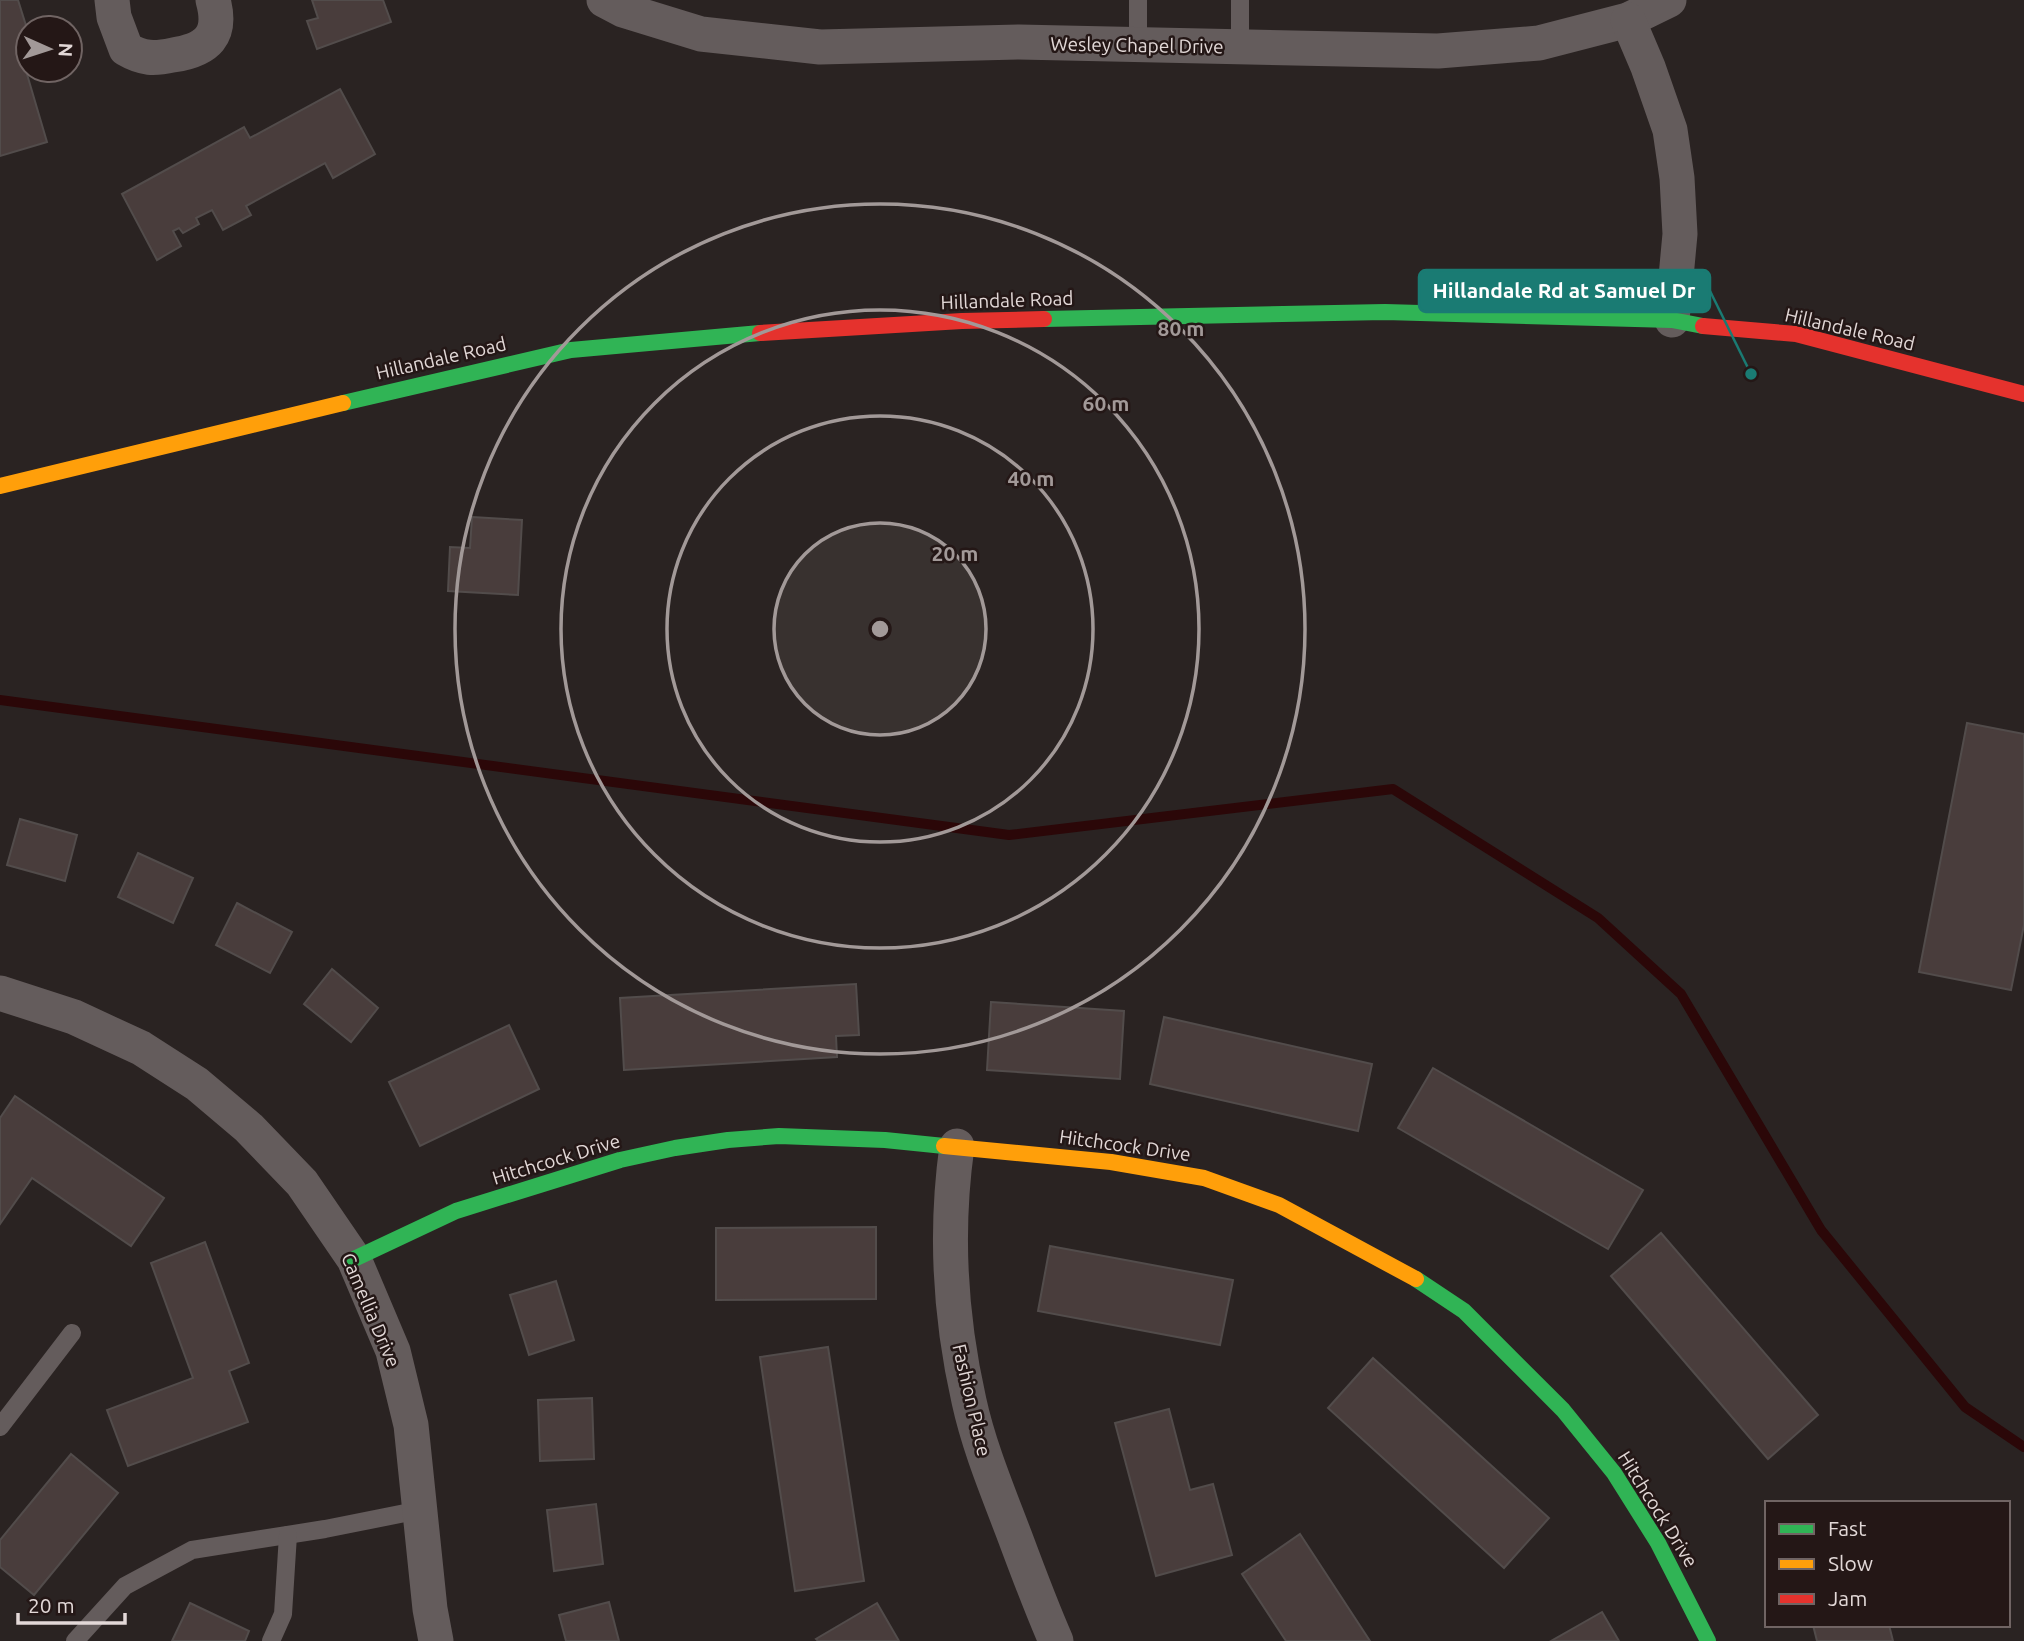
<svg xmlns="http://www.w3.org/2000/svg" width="2024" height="1641" viewBox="0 0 2024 1641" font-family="Ubuntu,sans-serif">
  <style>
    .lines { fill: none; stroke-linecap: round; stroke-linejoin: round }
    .stream { stroke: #2b0708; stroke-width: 10 }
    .building { fill: #493d3c; stroke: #524c4b; stroke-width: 2 }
    .lane { stroke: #645c5c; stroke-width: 18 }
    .street { stroke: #645c5c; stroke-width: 35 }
    .fast { stroke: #30b455; stroke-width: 16 }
    .slow { stroke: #ff9f0a; stroke-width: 16 }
    .jam { stroke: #e5322d; stroke-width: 16 }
    .ring { fill: none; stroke: #a29998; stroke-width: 3.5 }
    .labels { text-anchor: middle; stroke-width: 5; stroke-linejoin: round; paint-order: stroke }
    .street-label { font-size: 19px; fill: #e2d8d7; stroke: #241716 }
    .centre { fill: #a29998; stroke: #241716; stroke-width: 3.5 }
    .ring-label { font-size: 21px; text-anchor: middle; font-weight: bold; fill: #a29998; stroke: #241716; stroke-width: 5; stroke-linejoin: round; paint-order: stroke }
    .leader { fill: none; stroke: #1a7b73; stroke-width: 2.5 }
    .callout-dot { fill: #1a7b73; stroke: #241716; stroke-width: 2.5 }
    .callout { fill: #1a7b73; stroke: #1a7b73; stroke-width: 2.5 }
    .callout-label { font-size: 21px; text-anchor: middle; font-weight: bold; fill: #fff }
  </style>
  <rect width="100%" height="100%" fill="#2a2322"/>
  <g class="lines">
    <path class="stream" d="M0,700L1009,835L1393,789L1598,918L1681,994L1821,1230L1965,1407L2024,1447"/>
  </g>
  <g class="building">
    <path d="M0,0H18L28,32V62L24,64L47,142L0,156Z"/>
    <path d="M312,0H383L391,22L317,49L307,21L318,18Z"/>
    <path d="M340,89L375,154L333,178L325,163L246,206L251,215L223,230L212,210L196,218L199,224L183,233L179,228L173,231L181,246L157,260L122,194L244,127L250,138Z"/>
    <path d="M472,517L522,520L518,595L448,591L450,547L470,548Z"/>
    <path d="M1967,723L2024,734V925L2011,990L1919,972Z"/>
    <path d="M20,819L77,835L65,881L7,865Z"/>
    <path d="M138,853L193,878L173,923L118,897Z"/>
    <path d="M237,903L292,932L270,973L216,945Z"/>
    <path d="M332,969L378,1008L351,1042L304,1004Z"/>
    <path d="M856,984L859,1035L836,1036L837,1057L624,1070L620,998Z"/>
    <path d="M991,1002L1124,1011L1120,1079L987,1070Z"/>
    <path d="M1164,1017L1372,1064L1358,1131L1150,1084Z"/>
    <path d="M509,1025L539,1089L420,1146L389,1082Z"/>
    <path d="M1433,1068L1643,1190L1608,1249L1398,1128Z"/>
    <path d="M15,1096L164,1198L131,1246L32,1178L0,1224V1118Z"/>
    <path d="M876,1227V1299L716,1300V1228Z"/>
    <path d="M1661,1233L1818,1415L1768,1459L1611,1276Z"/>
    <path d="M205,1242L249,1363L229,1371L248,1422L128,1466L107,1410L193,1378L151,1263Z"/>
    <path d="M1050,1246L1233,1280L1220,1345L1038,1311Z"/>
    <path d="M556,1281L574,1340L529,1355L510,1295Z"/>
    <path d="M828,1347L864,1581L795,1591L760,1357Z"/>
    <path d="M1373,1358L1549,1518L1504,1568L1328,1408Z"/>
    <path d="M592,1398L594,1459L540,1461L538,1400Z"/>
    <path d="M1169,1409L1190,1490L1213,1484L1232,1555L1156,1576L1115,1423Z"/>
    <path d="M71,1454L118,1493L34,1595L0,1567V1540Z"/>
    <path d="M596,1504L603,1564L554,1571L547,1510Z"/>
    <path d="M1300,1534L1370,1641H1286L1242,1574Z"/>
    <path d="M609,1602L619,1641H566L559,1615Z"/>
    <path d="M190,1603L249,1631L245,1641H172Z"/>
    <path d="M877,1603L899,1641H818L816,1639Z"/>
    <path d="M1602,1612L1619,1641H1551Z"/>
    <path d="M1813,1625H1889L1893,1641H1817Z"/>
  </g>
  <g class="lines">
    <g class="lane">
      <path d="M1138,45V0"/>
      <path d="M1240,47V0"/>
      <path d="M0,1427L72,1333"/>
      <path d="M75,1641L125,1586L192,1550L325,1529L420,1510"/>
      <path d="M271,1641L283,1614L288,1535"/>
    </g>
    <g class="street">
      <path d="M112,0L114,17L126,49C143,59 154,59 173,55C207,50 223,36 213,0"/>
      <path d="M604,0L623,10L701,34L820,47L1019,42L1438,51L1539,43L1628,20L1669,0"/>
      <path d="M1628,20L1648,67L1670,130L1677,178L1680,234L1672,320"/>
      <path d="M0,993L74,1017L141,1048L197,1084L249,1128L302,1183L354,1259L393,1351L411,1425L430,1609L436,1641"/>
      <path d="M957,1146C945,1231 950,1317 969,1401C979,1447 998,1492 1015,1537C1028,1572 1041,1607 1056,1641"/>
    </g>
    <g class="fast">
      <path d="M1044,319L1385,312L1672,320L1703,326"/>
      <path d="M343,403L571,350L760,333"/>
      <path d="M354,1259L456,1211L620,1160L675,1148L728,1140L779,1136L885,1140L944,1146"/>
      <path d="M1416,1279L1464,1311L1563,1410L1614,1473L1658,1543L1708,1641"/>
    </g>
    <g class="slow">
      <path d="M0,486L343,403"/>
      <path d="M944,1146L1111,1162L1204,1178L1279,1205L1416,1279"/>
    </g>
    <g class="jam">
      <path d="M1703,326L1796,334L2024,394"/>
      <path d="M760,333L962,321L1044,319"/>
    </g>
  </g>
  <circle cx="880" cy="629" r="106" fill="#a29998" fill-opacity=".12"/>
  <g class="ring">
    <circle cx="880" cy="629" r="106"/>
    <circle cx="880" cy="629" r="213"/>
    <circle cx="880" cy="629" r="319"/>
    <circle cx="880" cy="629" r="425"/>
  </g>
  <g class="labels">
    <g class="street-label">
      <text transform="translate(1137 45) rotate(1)" y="7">Wesley Chapel Drive</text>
      <text transform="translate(1007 300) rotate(-2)" y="7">Hillandale Road</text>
      <text transform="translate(1850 329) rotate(13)" y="7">Hillandale Road</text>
      <text transform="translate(441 358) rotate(-13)" y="7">Hillandale Road</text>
      <text transform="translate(1125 1145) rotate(8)" y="7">Hitchcock Drive</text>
      <text transform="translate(556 1159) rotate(-17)" y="7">Hitchcock Drive</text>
      <text transform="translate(371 1310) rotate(67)" y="7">Camellia Drive</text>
      <text transform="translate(972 1400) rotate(77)" y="7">Fashion Place</text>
      <text transform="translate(1658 1509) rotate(58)" y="7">Hitchcock Drive</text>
    </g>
  </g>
  <circle cx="880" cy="629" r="10" class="centre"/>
  <g class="ring-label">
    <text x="1181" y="336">80 m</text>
    <text x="1106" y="411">60 m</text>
    <text x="1031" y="486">40 m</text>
    <text x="955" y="561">20 m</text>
  </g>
  <path class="leader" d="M1751 374L1710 291"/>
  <circle class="callout-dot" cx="1751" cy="374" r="7"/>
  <rect class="callout" x="1419" y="270" width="291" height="42" rx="7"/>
  <g class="callout-label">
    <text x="1564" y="298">Hillandale Rd at Samuel Dr</text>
  </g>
  <rect x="1765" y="1501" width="245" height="126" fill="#241716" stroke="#706463" stroke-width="2"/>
  <rect x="1779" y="1524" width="35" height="10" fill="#30b455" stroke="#706463" stroke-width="2"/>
  <text x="1828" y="1536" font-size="21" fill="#e2d8d7">Fast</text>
  <rect x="1779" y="1559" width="35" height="10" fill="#ff9f0a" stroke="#706463" stroke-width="2"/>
  <text x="1828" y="1571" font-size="21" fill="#e2d8d7">Slow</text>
  <rect x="1779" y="1594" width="35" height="10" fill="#e5322d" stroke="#706463" stroke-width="2"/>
  <text x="1828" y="1606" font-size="21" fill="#e2d8d7">Jam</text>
  <g transform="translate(49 49) rotate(93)"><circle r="33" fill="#241716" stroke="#706463" stroke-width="2"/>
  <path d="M0-5L12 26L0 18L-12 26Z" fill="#a29998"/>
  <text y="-10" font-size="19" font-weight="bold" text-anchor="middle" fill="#e2d8d7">N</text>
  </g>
  <path d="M18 1613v10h107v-10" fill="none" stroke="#e2d8d7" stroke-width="3.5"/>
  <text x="28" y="1613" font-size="21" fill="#e2d8d7" stroke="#241716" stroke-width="5" paint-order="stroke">20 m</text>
</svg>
